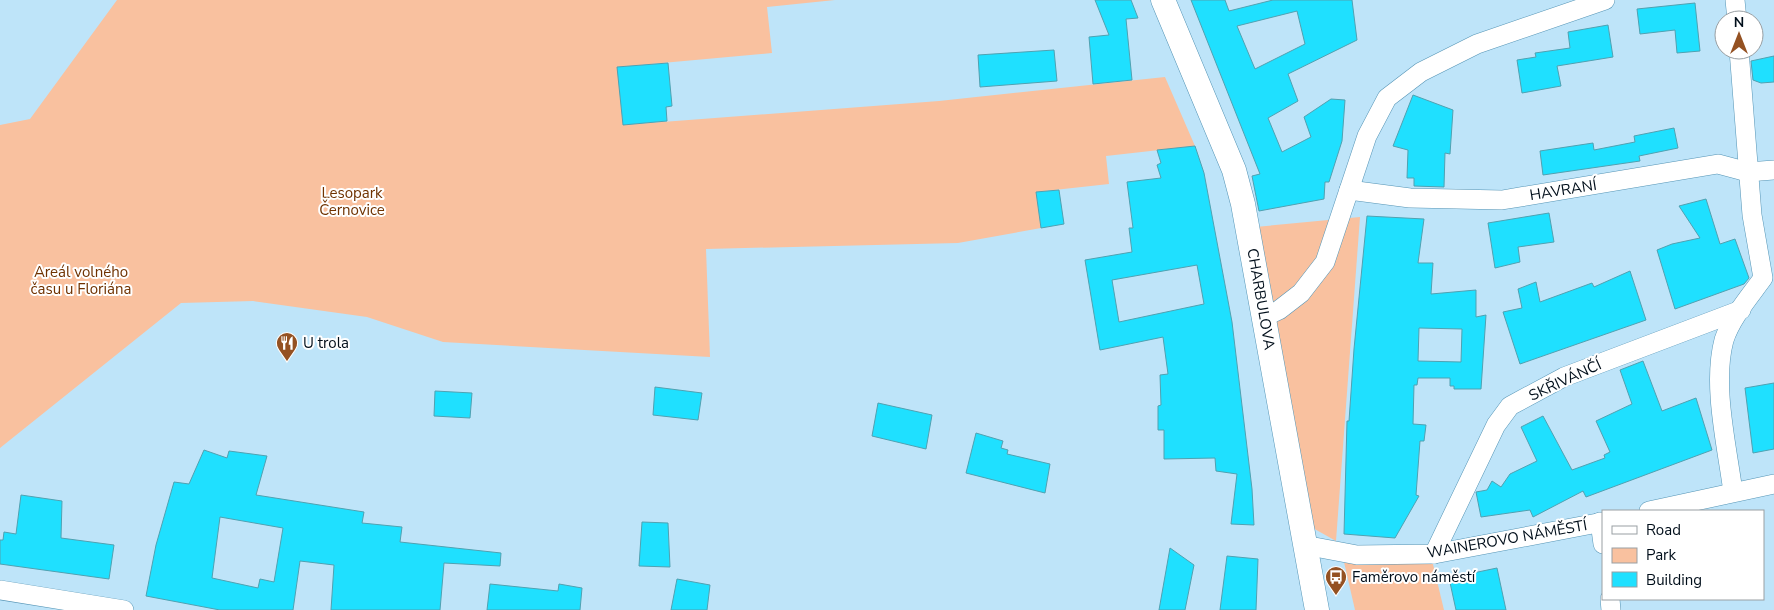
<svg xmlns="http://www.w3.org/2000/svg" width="1774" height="610" viewBox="0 0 1774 610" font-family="'Nunito Sans',sans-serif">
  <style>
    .green { fill: #f9c19f }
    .building { fill: #1fe0ff; stroke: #50a1b1; fill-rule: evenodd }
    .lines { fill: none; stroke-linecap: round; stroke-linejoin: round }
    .minor-casing { stroke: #5494b5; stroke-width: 20 }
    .tertiary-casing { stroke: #5494b5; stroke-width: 25 }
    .minor { stroke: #fff; stroke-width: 19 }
    .tertiary { stroke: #fff; stroke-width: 24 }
    .labels { text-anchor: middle; stroke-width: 4; stroke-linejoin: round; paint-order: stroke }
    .street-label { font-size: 15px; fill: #000e1a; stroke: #fff }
    .park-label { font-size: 15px; fill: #6f3200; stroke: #fff }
    .poi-label { font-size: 15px; fill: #000e1a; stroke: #fff; text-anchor: start }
  </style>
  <rect width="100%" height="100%" fill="#bee4f9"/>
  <g class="green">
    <path d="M117,0H835L767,7L772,53L618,67L623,125L939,101L1165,77L1195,146L1106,156L1109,184L1036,192L1041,228L958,243L706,249L710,357L443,342L367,317L253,301L181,303L0,448V125L30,119Z"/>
    <path d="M1360,217L1336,541L1311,527L1255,227Z"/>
    <path d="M1432,560L1444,610H1355L1344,562Z"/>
  </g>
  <g class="building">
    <path d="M1095,0H1131L1138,18L1126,19L1132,80L1093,84L1089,37L1109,35Z"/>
    <path d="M1191,0H1225L1229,11L1273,0H1352L1357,40L1288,74L1298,101L1268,118L1282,152L1311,137L1304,117L1331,99L1345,100L1342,141L1329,182H1325L1324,199L1259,211L1252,176L1260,174ZM1297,11L1305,44L1255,69L1237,26Z"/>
    <path d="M1695,3L1700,51L1677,53L1675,30L1640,34L1637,9Z"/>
    <path d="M1608,25L1613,57L1557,66L1561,86L1522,93L1517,60L1536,57L1535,53L1570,48L1568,32Z"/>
    <path d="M1054,50L1057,81L980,87L978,55Z"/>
    <path d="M1774,56V82L1761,83L1753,80L1751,61Z"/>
    <path d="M668,63L672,106L666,107L667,121L623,125L617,67Z"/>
    <path d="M1413,95L1453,110L1450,154L1445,153L1444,187L1414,186V178H1407L1408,150L1393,146Z"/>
    <path d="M1674,128L1678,148L1639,156L1640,161L1543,175L1540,151L1593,143L1594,150L1635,142L1634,136Z"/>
    <path d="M1195,146L1204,173L1232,322L1252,489L1254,525L1231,524L1237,474L1216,471L1215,458L1164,459V430H1158V406L1161,405L1160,375L1168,374L1163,337L1100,350L1085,260L1132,252L1129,228H1133L1127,182L1161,178L1157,165L1161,163L1157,150ZM1197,265L1204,304L1119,322L1112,280Z"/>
    <path d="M1059,190L1064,224L1041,228L1036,192Z"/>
    <path d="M1706,199L1720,244L1735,239L1749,278L1744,284L1675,309L1657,250L1672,244L1700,238L1679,206Z"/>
    <path d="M1549,213L1554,242L1518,247L1520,262L1495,268L1488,223Z"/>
    <path d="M1367,216L1424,219L1418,263H1433L1431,294L1476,290V317L1486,315L1481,389H1454V386H1450V378H1418L1417,385H1414L1413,424L1426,425L1424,441H1420L1416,495L1419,496L1395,538L1344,534L1347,421H1349L1354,349ZM1419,328L1462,329L1461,362L1418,361Z"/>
    <path d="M1630,271L1646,320L1520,364L1503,312L1522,308L1518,289L1536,282L1540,302L1592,283L1594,287Z"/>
    <path d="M1643,361L1662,411L1696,398L1712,450L1586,497L1583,491L1533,517L1530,510L1481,517L1476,492L1487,490L1492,481L1501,487L1510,474L1537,461L1521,427L1543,416L1572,470L1605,458L1604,455L1610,452L1596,421L1632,404L1620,370Z"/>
    <path d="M1774,383V449L1753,453L1745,388Z"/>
    <path d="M655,387L702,393L698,420L653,415Z"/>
    <path d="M435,391L472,393L470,418L434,416Z"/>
    <path d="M878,403L932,415L926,449L872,436Z"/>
    <path d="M976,433L1003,441L1001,448L1008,450L1007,454L1050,464L1045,493L966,473Z"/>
    <path d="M204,450L227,458L229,451L267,456L256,495L364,512L362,523L402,527L400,542L501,553L500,566L444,563L440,610H331L334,565L300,561L293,610H220L146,596L156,545L174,482L189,484ZM220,517L283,528L274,582L260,579L258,588L212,578Z"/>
    <path d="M21,495L62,501L61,538L114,545L109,579L0,564V540H3L4,532L16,534Z"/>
    <path d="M642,522L668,523L670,567L639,566Z"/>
    <path d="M1170,548L1194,565L1185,610H1159Z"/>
    <path d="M1227,556L1258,559L1256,610H1220Z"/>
    <path d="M1497,568L1506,610H1456L1449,578Z"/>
    <path d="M677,579L710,585L707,610H671Z"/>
    <path d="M490,584L558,591L559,584L582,588L580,610H487Z"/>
  </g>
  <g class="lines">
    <g class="minor-casing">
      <g id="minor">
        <path d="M1735,0L1737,20"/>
        <path d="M1349,190L1410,198L1502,200L1718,164L1748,172L1774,170"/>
        <path d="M1264,317L1279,310L1301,293L1325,262L1367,136L1387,98L1421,72L1477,44L1605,0"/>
        <path d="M1733,492C1727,446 1712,385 1724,340C1731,318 1750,296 1763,278L1752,215L1739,50"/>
        <path d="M1649,511L1774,484"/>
        <path d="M1600,522L1603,544"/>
        <path d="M1304,545L1357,555L1434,554L1603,522"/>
        <path d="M1434,554L1496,425L1510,406L1564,377L1741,310"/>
        <path d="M0,590L124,610"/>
        <path d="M1610,599L1611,610"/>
      </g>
    </g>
    <g class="tertiary-casing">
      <path id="tertiary" d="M1163,0L1234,170L1243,204L1317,610"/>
    </g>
    <use href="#minor" class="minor"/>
    <use href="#tertiary" class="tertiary"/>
  </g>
  <defs>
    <g id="restaurant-pin" transform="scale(1.125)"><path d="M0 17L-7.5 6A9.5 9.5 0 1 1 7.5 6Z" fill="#945122" stroke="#fff"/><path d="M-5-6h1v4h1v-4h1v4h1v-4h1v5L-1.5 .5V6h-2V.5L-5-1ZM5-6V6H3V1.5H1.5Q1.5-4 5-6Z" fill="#fff"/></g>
    <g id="bus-pin" transform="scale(1.125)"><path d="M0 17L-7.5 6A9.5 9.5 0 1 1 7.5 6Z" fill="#945122" stroke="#fff"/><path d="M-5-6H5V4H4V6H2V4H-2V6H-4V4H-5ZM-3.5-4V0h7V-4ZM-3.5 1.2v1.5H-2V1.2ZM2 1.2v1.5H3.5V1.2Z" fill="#fff"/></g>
  </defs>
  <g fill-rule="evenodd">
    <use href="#restaurant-pin" x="287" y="343"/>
    <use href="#bus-pin" x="1336" y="577"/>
  </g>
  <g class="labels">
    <g class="street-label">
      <text transform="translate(1563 190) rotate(-9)" y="5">HAVRANÍ</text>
      <text transform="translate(1261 299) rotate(80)" y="5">CHARBULOVA</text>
      <text transform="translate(1565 380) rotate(-25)" y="5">SKŘIVÁNČÍ</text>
      <text transform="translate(1507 539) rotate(-10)" y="5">WAINEROVO NÁMĚSTÍ</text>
    </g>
    <g class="park-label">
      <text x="352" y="198">Lesopark<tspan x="352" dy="17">Černovice</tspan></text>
      <text x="81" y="277">Areál volného<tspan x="81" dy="17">času u Floriána</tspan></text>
    </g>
    <g class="poi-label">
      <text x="303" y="348">U trola</text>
      <text x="1352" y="582">Faměrovo náměstí</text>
    </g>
  </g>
  <rect x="1602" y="510" width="162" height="90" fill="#ffffff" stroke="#999fa3"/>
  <rect x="1612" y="526" width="25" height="8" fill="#ffffff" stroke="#999fa3"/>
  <text x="1646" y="535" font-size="15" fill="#000e1a">Road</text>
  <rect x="1612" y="548" width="25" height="15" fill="#f9c19f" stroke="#999fa3"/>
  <text x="1646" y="560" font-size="15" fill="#000e1a">Park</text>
  <rect x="1612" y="572" width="25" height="15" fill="#1fe0ff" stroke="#999fa3"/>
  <text x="1646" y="585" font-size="15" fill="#000e1a">Building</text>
  <g transform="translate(1739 35)"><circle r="24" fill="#ffffff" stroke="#999fa3"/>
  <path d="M0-4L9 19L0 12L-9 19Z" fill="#945122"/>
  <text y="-8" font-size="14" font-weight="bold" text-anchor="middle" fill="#000e1a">N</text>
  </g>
</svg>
